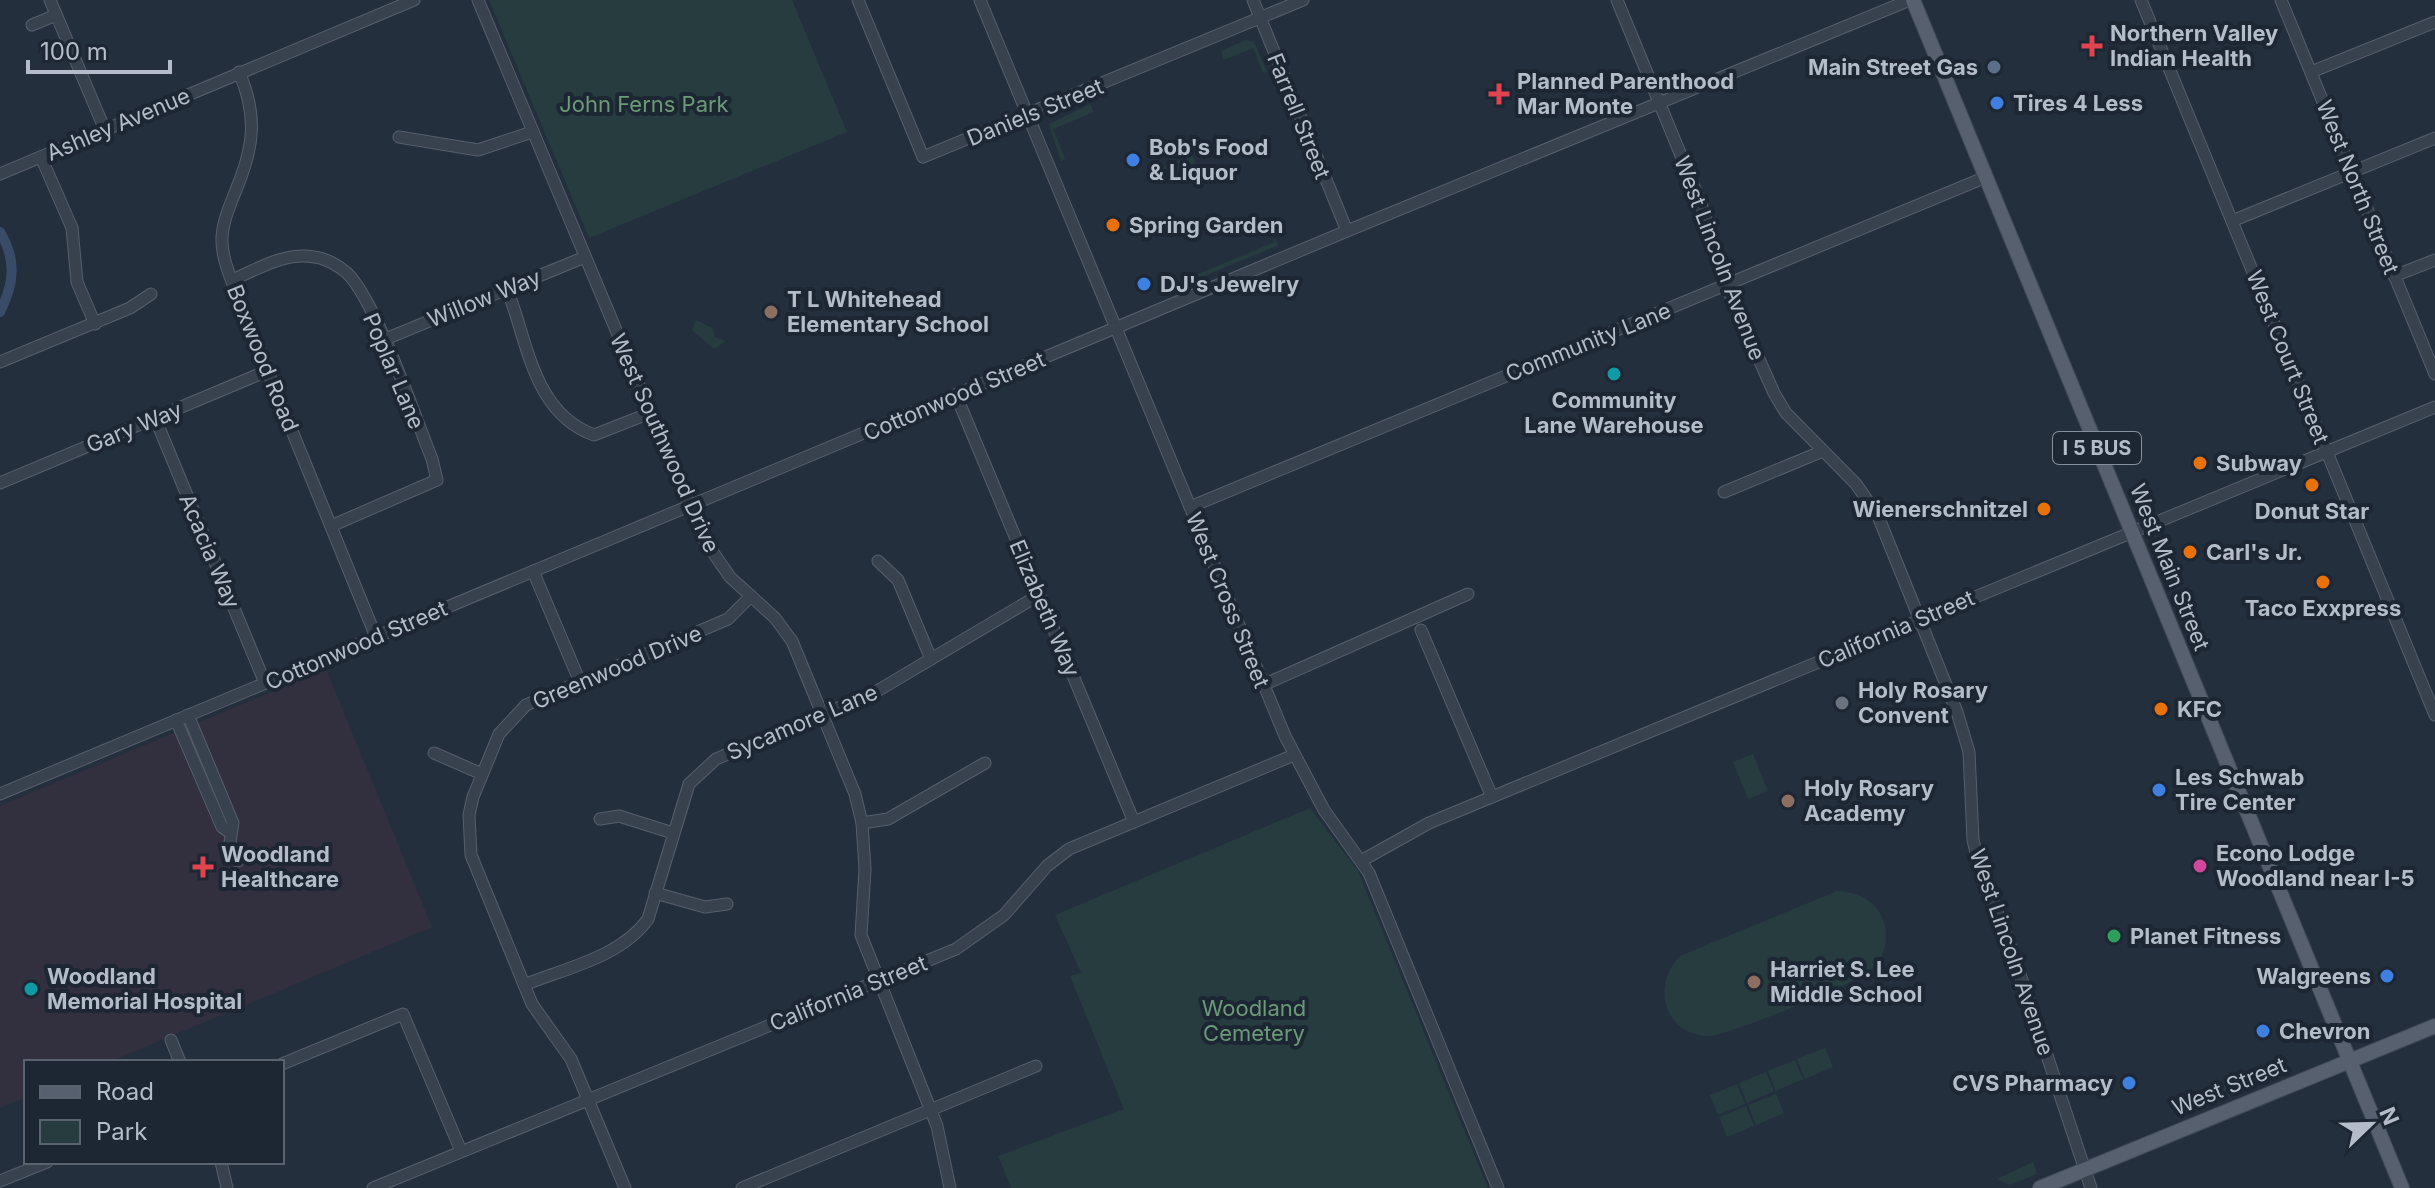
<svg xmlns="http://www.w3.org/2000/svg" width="2435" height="1188" viewBox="0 0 2435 1188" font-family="Inter,sans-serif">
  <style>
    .medical { fill: #32303f }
    .green { fill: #263c3f }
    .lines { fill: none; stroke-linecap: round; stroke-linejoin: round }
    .canal { stroke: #394c67; stroke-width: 10 }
    .minor-casing { stroke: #565f6c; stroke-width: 13 }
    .major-casing { stroke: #414a57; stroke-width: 16 }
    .minor { stroke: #38414e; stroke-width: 11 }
    .major { stroke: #56606e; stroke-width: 14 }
    .health-dot { fill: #e0444e; stroke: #1d2633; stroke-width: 3 }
    .service-dot { fill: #5c6f8a; stroke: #1d2633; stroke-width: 3 }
    .shop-dot { fill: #3f7fe0; stroke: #1d2633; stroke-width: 3 }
    .food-dot { fill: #e8710a; stroke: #1d2633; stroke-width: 3 }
    .education-dot { fill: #8d6e63; stroke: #1d2633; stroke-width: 3 }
    .culture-dot { fill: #0f9aa8; stroke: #1d2633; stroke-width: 3 }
    .worship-dot { fill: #6b7280; stroke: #1d2633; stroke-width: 3 }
    .hotel-dot { fill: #d1479c; stroke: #1d2633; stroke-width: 3 }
    .leisure-dot { fill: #2e9e5b; stroke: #1d2633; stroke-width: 3 }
    .labels { text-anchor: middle; stroke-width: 8; stroke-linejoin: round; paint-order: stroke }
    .shield { fill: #1d2633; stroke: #878f9c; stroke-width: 2 }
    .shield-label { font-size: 20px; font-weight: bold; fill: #b4bcc9 }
    .poi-label { font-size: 22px; font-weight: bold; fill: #b4bcc9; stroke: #1d2633; text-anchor: start }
    .park-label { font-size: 22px; fill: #6b9a76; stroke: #1d2633 }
    .street-label { font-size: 22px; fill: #b4bcc9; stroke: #1d2633 }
  </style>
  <rect width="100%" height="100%" fill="#242f3e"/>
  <path class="medical" d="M326,669L432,927L109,1062H26V1097L0,1108V806Z"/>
  <g class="green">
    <path d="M489,0H792L847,132L589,238Z"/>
    <path d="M1246,40L1254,42L1267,72L1263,73L1253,48L1224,60L1221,51Z"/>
    <path d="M1090,104L1094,112L1053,129L1065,159L1061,161L1049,124Z"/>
    <path d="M1192,155L1196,164L1163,178L1159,169Z"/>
    <path d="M1272,235L1279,245L1173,289L1169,279L1174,284L1275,242Z"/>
    <path d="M696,320L712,328L715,337L726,341L714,349L692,330Z"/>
    <path d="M1753,754L1768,791L1748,799L1733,762Z"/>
    <path d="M1310,808L1358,871L1488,1188H1011L998,1156L1124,1109L1070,976L1081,973L1055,915Z"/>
    <path d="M1837,891C1858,892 1878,901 1884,923C1889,940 1884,957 1872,969C1860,982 1725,1037 1708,1036C1664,1035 1651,985 1680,956Z"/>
    <path d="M1825,1048L1833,1067L1805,1079L1797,1059Z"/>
    <path d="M1795,1060L1803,1079L1776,1091L1768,1071Z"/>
    <path d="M1766,1072L1774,1091L1747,1103L1739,1083Z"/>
    <path d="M2237,1080L2246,1086L2260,1083L2184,1114L2183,1112L2214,1099L2208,1092Z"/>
    <path d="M1737,1084L1745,1104L1718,1115L1710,1095Z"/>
    <path d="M1776,1094L1784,1113L1756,1125L1748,1105Z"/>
    <path d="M1746,1106L1754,1126L1727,1137L1719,1117Z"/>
    <path d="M2033,1162L2037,1174L2010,1185L1997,1179Z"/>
  </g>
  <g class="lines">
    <path class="canal" d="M0,232C17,260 14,284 0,312"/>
    <g class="minor-casing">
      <g id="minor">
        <path d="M50,0L105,130"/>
        <path d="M478,0L703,538L730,577L775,618L792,641L855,794L862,823L865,869L861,935L937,1126L950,1188"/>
        <path d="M858,0L923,157L1303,0"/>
        <path d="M980,0L1285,736L1324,810L1369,873L1498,1188"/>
        <path d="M1253,0L1347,231"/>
        <path d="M1617,0L1701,204L1726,285L1774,393L1786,413L1856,484L1878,516L1957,712L1969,752L1973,840L1979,865L2013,953L2091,1188"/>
        <path d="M2141,0L2435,715"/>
        <path d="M2281,0L2435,374"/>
        <path d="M32,25L56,15"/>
        <path d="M239,72C258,116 254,147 236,190C230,205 223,221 222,237C221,258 231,277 237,296L376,637"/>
        <path d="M2311,72L2435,22"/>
        <path d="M399,137L478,150L532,132"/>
        <path d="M41,157L72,228L77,282L95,324"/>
        <path d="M0,174L414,0"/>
        <path d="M2232,221L2435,138"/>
        <path d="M2394,276L2435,260"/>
        <path d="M232,280C258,269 284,252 314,257C325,258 338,265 347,273C376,301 415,417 432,459L437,480L331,526"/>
        <path d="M507,289C528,342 533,413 594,435L650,413"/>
        <path d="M383,340L585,257"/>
        <path d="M0,362L130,308L151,294"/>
        <path d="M956,395L1134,822"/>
        <path d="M155,418L265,683"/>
        <path d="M0,483L267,371"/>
        <path d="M1724,492L1823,451"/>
        <path d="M1190,507L1986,177"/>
        <path d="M878,561L898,580L931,659"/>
        <path d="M533,571L580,682"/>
        <path d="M1421,630L1492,797"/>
        <path d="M1263,685L1468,594"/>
        <path d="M188,715L233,823L230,842L238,861"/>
        <path d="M176,720L222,827L231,833"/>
        <path d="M434,753L482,774"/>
        <path d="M0,794L1347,231L1910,0"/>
        <path d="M600,819L619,816L673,833"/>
        <path d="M862,823L888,819L985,763"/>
        <path d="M1361,861L1429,823L2435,407"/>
        <path d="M655,893L705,907L727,904"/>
        <path d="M524,985C566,968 621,957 648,919L689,784L716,759L872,694L1039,595"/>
        <path d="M171,1040L180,1062"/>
        <path d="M282,1064L403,1014L461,1151"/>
        <path d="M221,1162L227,1188"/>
        <path d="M0,1181L47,1162"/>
        <path d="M373,1188L956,949L1004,915L1047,866L1069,849L1294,755"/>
        <path d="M625,1188L571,1059L532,1004L471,855L469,815L473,797L499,734L526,705L728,619L751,596"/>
        <path d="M742,1188L1036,1066"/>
      </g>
    </g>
    <g class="major-casing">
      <g id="major">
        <path d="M1913,0L2402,1188"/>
        <path d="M2040,1188L2435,1026"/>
      </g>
    </g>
    <use href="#minor" class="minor"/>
    <use href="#major" class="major"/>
  </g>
  <g class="health-dot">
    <path d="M2088 34h8v8h8v8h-8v8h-8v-8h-8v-8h8z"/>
    <path d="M1495 82h8v8h8v8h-8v8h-8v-8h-8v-8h8z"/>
    <path d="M199 855h8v8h8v8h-8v8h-8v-8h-8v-8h8z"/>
  </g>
  <circle class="service-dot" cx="1994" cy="67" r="8"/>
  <g class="shop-dot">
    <circle cx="1997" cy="103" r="8"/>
    <circle cx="1133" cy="160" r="8"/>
    <circle cx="1144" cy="284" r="8"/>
    <circle cx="2159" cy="790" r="8"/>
    <circle cx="2387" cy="976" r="8"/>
    <circle cx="2263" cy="1031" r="8"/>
    <circle cx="2129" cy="1083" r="8"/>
  </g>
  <g class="food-dot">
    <circle cx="1113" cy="225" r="8"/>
    <circle cx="2200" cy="463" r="8"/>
    <circle cx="2312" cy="485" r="8"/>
    <circle cx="2044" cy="509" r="8"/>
    <circle cx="2190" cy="552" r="8"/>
    <circle cx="2323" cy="582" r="8"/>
    <circle cx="2161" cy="709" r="8"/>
  </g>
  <g class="education-dot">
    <circle cx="771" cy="312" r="8"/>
    <circle cx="1788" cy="801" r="8"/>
    <circle cx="1754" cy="982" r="8"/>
  </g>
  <g class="culture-dot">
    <circle cx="1614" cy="374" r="8"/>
    <circle cx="31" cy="989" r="8"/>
  </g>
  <circle class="worship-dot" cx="1842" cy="703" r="8"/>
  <circle class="hotel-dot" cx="2200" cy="866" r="8"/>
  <circle class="leisure-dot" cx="2114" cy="936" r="8"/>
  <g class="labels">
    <rect class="shield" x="2053" y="432" width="88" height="32" rx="6"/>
    <g class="shield-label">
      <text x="2097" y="455">I 5 BUS</text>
    </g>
    <g class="poi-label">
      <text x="2110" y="41">Northern Valley<tspan x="2110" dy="25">Indian Health</tspan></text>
      <text x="1978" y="75" text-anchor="end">Main Street Gas</text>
      <text x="1517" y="89">Planned Parenthood<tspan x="1517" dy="25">Mar Monte</tspan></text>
      <text x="2013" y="111">Tires 4 Less</text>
      <text x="1149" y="155">Bob's Food<tspan x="1149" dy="25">&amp; Liquor</tspan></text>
      <text x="1129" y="233">Spring Garden</text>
      <text x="1160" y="292">DJ's Jewelry</text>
      <text x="787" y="307">T L Whitehead<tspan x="787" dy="25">Elementary School</tspan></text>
      <text x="1614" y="408" text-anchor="middle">Community<tspan x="1614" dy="25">Lane Warehouse</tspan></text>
      <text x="2216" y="471">Subway</text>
      <text x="2028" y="517" text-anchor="end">Wienerschnitzel</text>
      <text x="2312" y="519" text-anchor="middle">Donut Star</text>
      <text x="2206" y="560">Carl's Jr.</text>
      <text x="2323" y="616" text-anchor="middle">Taco Exxpress</text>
      <text x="1858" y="698">Holy Rosary<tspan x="1858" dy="25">Convent</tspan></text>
      <text x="2177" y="717">KFC</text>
      <text x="2175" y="785">Les Schwab<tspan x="2175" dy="25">Tire Center</tspan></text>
      <text x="1804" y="796">Holy Rosary<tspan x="1804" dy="25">Academy</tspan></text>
      <text x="2216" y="861">Econo Lodge<tspan x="2216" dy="25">Woodland near I-5</tspan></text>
      <text x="221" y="862">Woodland<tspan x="221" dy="25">Healthcare</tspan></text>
      <text x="2130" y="944">Planet Fitness</text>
      <text x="1770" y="977">Harriet S. Lee<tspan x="1770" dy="25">Middle School</tspan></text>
      <text x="47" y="984">Woodland<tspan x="47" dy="25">Memorial Hospital</tspan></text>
      <text x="2371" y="984" text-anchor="end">Walgreens</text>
      <text x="2279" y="1039">Chevron</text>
      <text x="2113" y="1091" text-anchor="end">CVS Pharmacy</text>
    </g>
    <g class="park-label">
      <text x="644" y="112">John Ferns Park</text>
      <text x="1254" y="1016">Woodland<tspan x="1254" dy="25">Cemetery</tspan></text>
    </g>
    <g class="street-label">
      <text transform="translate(1035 112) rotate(-22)" y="8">Daniels Street</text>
      <text transform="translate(1299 116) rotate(68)" y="8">Farrell Street</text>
      <text transform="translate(118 124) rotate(-23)" y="8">Ashley Avenue</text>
      <text transform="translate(2358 187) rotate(68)" y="8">West North Street</text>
      <text transform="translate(1720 258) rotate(69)" y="8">West Lincoln Avenue</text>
      <text transform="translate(484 298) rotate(-22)" y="8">Willow Way</text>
      <text transform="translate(1588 342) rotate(-22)" y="8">Community Lane</text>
      <text transform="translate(2288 357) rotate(68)" y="8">West Court Street</text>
      <text transform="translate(263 358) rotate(68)" y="8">Boxwood Road</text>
      <text transform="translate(394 371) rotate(67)" y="8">Poplar Lane</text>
      <text transform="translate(954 396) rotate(-23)" y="8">Cottonwood Street</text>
      <text transform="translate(134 427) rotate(-22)" y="8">Gary Way</text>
      <text transform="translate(665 443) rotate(66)" y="8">West Southwood Drive</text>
      <text transform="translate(210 551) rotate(67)" y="8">Acacia Way</text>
      <text transform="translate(2170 567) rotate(68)" y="8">West Main Street</text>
      <text transform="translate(1228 600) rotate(68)" y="8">West Cross Street</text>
      <text transform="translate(1045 608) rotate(67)" y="8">Elizabeth Way</text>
      <text transform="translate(1896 629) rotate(-23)" y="8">California Street</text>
      <text transform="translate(356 645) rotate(-23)" y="8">Cottonwood Street</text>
      <text transform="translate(617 667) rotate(-23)" y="8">Greenwood Drive</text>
      <text transform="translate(802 722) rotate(-23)" y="8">Sycamore Lane</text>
      <text transform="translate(2012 952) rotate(71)" y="8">West Lincoln Avenue</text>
      <text transform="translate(848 993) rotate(-22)" y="8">California Street</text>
      <text transform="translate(2229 1086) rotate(-22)" y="8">West Street</text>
    </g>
  </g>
  <rect x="24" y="1060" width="260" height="104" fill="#1d2633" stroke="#59626f" stroke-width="2"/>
  <rect x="40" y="1086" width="40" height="12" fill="#56606e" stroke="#59626f" stroke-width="2"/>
  <text x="96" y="1100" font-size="24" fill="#b4bcc9">Road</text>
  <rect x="40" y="1120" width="40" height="24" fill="#263c3f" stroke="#59626f" stroke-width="2"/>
  <text x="96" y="1140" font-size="24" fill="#b4bcc9">Park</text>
  <g transform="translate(2371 1124) rotate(67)" stroke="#1d2633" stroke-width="6" paint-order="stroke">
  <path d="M0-6L14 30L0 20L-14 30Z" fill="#b4bcc9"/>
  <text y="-12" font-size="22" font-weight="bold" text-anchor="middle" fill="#b4bcc9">N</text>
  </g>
  <path d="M28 60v12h142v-12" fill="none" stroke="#b4bcc9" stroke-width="4"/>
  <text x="40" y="60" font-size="24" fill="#b4bcc9" stroke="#1d2633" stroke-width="6" paint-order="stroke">100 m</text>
</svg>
